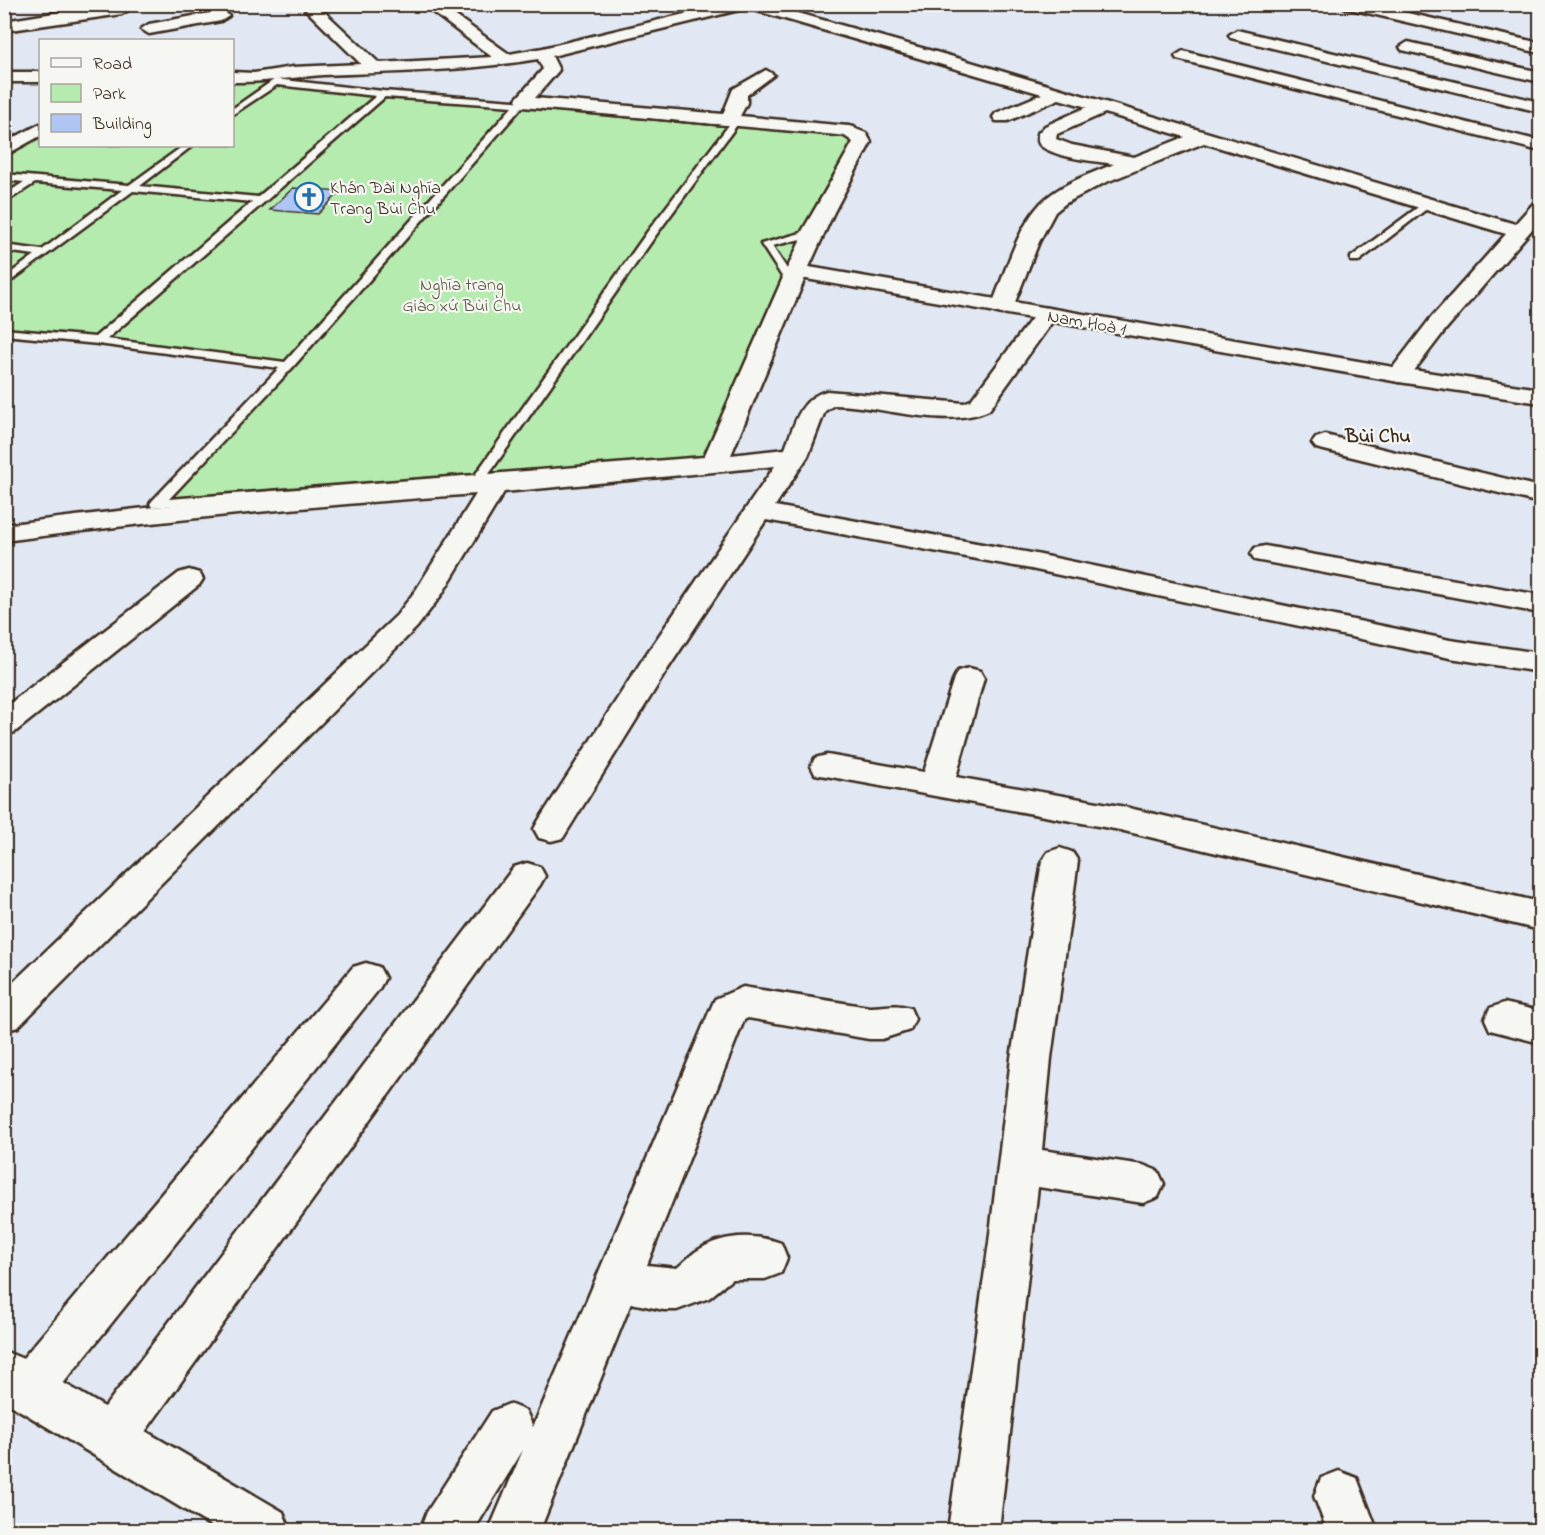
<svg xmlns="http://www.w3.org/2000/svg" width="1545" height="1535" viewBox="0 0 1545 1535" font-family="'Indie Flower',sans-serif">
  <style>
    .green { fill: #b5ebae; stroke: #788a66; stroke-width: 1.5 }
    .building { fill: #afc6f4; stroke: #3b2a1e; stroke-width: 1.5 }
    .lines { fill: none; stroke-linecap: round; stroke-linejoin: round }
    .service-casing { stroke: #3b2a1e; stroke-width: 5 }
    .minor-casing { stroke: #3b2a1e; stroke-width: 5 }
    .tertiary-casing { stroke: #3b2a1e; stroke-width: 5 }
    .secondary-casing { stroke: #3b2a1e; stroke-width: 5 }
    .service { fill: #f6f6f2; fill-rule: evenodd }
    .minor { fill: #f6f6f2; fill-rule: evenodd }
    .tertiary { fill: #f6f6f2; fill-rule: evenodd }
    .secondary { fill: #f6f6f2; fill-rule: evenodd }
    .labels { text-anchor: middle; stroke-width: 4.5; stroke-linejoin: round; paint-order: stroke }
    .far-poi-label { font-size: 18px; fill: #3b2a1e; stroke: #f6f6f2; text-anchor: start }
    .far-park-label { font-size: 18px; fill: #5a5a42; stroke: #f6f6f2 }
    .far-street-label { font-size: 18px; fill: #3b2a1e; stroke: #f6f6f2 }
    .far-quarter-label { font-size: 20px; font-weight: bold; fill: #3b2a1e; stroke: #f6f6f2 }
  </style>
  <rect width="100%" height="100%" fill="#e1e8f3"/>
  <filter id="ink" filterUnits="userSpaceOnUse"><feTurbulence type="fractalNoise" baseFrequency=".0167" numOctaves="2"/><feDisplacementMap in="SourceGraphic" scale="12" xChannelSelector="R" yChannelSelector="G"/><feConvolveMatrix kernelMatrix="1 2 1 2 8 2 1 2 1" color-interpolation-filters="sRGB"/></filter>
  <g filter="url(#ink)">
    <path class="green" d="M233,78L388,95L848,131L862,142L714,465L148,514L280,368L98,341L5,332V152L40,129V146H232Z"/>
    <path class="building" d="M293,188L340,192L318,214L270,210Z"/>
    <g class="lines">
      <g class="service-casing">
        <g id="service">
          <path d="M275,79L383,91L736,118L844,129L855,133L864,142L809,237L772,246L793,278L714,463L152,507L150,504L152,501L279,368L98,344L4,335V329L95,337L252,202L133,191L4,286V278L35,255L4,251V245L42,250L122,190L35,183L4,203V195L24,182L4,180V174L129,185L183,146H192L140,186L258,197L376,96L277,85L232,115V109ZM385,97L513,106L285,362L107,339ZM522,107L729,125L648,231L475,475L169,499L292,368ZM737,125L843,135L854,142L801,233L761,244L783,278L704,457L489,474L656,235Z"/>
          <path d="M1425,202L1433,204L1359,261H1351V257Z"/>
        </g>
      </g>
      <g class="minor-casing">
        <g id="minor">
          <path d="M111,4H126L130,9L122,14L4,31V21Z"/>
          <path d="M202,4H218L229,16L221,21L149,34L141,29L149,24L210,13Z"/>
          <path d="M300,4H316L379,63L492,57L422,4H439L509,54L543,48L726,4H766L964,60L1515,224L1533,204L1540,202V220L1446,329L1407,380L1399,382L1391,380L1387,375L1391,370L1430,319L1506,234L1204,143L1104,183L1066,203L1055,212L1039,242L1013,307L1010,312L1002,314L994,312L991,307C1005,274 1016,230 1041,203C1060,184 1090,174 1114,164C1094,161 1057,158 1041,146C1037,143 1038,138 1038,133L1045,126L1087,107L1059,99L1008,121H996L993,117L996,113L1042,94L747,8L552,56L559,70L535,98L723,114L733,89L766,70L774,75L747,95V103L740,116L848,126L854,127L857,131L854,135L848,136L520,106L516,99L543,69L538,59C467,71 395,72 323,75C293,77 263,83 232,82V72L254,73L293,67L361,64ZM1105,113L1185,137L1134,157L1072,145L1056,139L1057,134Z"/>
          <path d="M1339,4H1368L1540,43V53L1346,8Z"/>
          <path d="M1237,30L1540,102V112L1231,38L1229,35Z"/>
          <path d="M1408,42L1540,72V82L1402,50L1400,47Z"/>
          <path d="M1183,51L1540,141V151L1177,59L1175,56Z"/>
          <rect x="4" y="72" width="36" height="10"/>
          <path d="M40,124V136L4,156V143Z"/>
          <path d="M797,265L805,266L808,271L731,455L785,449C794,426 799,398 827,391L964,403L971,400L1038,310L1046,308L1054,310L1057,315L989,410C946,430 880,405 834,405L825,411L808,456L775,506L1031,553L1450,640L1540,653V672L1450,658L1031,569L766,520L667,670L563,838L551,841L539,838L534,829L539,820L641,662L775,466L504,492L442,594L417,627L18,1027L4,1031V991L397,615L416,590L476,494C318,505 161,520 4,541V525C237,494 471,479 704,458L786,271L789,266Z"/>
          <path d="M1325,435L1540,487V503L1316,448L1312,443L1316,438Z"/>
          <path d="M1265,546L1540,595V613L1255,560L1251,554L1255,548Z"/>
          <path d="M189,570L199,573L203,579L199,585L15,732L4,735V708L179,573Z"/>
          <path d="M969,668L980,671L984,678L956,777L1120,806L1540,902V930L1120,830L815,774L811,766L815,758L827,755L924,772L954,678L958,671Z"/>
          <path d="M1060,848L1072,852L1078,861L1051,1058L1042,1150L1143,1165L1158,1171L1164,1184L1158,1197L1143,1203L1038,1187L999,1530H948L989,1242L1011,1058L1042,861L1048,852Z"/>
          <path d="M527,863L540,867L545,876L540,885L129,1454L112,1461L95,1454L88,1437L95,1420L514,867Z"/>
          <path d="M366,963L379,967L385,978L379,989L46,1405L29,1412L12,1405L5,1388L12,1371L353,967Z"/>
          <path d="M743,987L869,1007C885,1007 894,1003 910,1008L915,1019L910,1030L882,1039H869L748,1018L744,1020L647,1265L677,1268C683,1263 689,1257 695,1252C721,1234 753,1233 781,1243L787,1258L781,1273L765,1279H732L709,1298L677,1310H664L631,1303L540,1530H489L523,1450L474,1530H420L427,1512L492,1411L509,1404L526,1411L533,1427L710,1010L715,999Z"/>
          <path d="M1504,1003L1540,1011V1043L1490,1030L1485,1019L1490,1008Z"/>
          <path d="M1339,1471L1357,1478L1377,1530H1327L1314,1496L1321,1478Z"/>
        </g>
      </g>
      <g class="tertiary-casing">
        <path id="tertiary" d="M848,126L866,133L871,142L834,212L809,267L1399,368L1540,389V403L1399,382L789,276L786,271L814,212L853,142L839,131L842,127Z"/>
      </g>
      <g class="secondary-casing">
        <path id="secondary" d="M4,1351L21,1358L283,1512L290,1530H218L4,1401Z"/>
      </g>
      <use href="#service" class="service"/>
      <use href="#minor" class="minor"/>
      <use href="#tertiary" class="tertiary"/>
      <use href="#secondary" class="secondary"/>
    </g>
  </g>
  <defs>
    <g id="church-ring" transform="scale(1.5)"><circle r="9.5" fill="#f6f6f2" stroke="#1f6fb2" stroke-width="1.5"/><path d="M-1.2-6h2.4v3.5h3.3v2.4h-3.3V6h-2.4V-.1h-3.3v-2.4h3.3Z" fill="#1f6fb2"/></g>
  </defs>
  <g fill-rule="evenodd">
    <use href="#church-ring" x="309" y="197"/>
  </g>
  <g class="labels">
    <g class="far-poi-label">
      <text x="330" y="193">Khán Đài Nghĩa<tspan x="330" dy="21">Trang Bùi Chu</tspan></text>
    </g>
    <g class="far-park-label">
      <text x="462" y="290">Nghĩa trang<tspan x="462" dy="21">Giáo xứ Bùi Chu</tspan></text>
    </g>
    <g class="far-street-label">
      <text transform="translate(1087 322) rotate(10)" y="6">Nam Hoà 1</text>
    </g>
    <g class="far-quarter-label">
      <text x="1378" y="442">Bùi Chu</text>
    </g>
  </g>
  <rect width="1545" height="1535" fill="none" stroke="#f6f6f2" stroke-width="24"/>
  <rect x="12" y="12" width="1521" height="1511" fill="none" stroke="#3b2a1e" stroke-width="2" filter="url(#ink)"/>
  <rect x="39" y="39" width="195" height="108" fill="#f6f6f2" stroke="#aba49d" stroke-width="1.5"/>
  <rect x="51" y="58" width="30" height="9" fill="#f6f6f2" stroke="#aba49d" stroke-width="1.5"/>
  <text x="93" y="69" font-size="18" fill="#3b2a1e">Road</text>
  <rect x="51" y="84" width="30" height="18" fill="#b5ebae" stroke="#aba49d" stroke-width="1.5"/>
  <text x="93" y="99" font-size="18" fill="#3b2a1e">Park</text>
  <rect x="51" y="114" width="30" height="18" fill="#afc6f4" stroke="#aba49d" stroke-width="1.5"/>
  <text x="93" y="129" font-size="18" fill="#3b2a1e">Building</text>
</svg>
